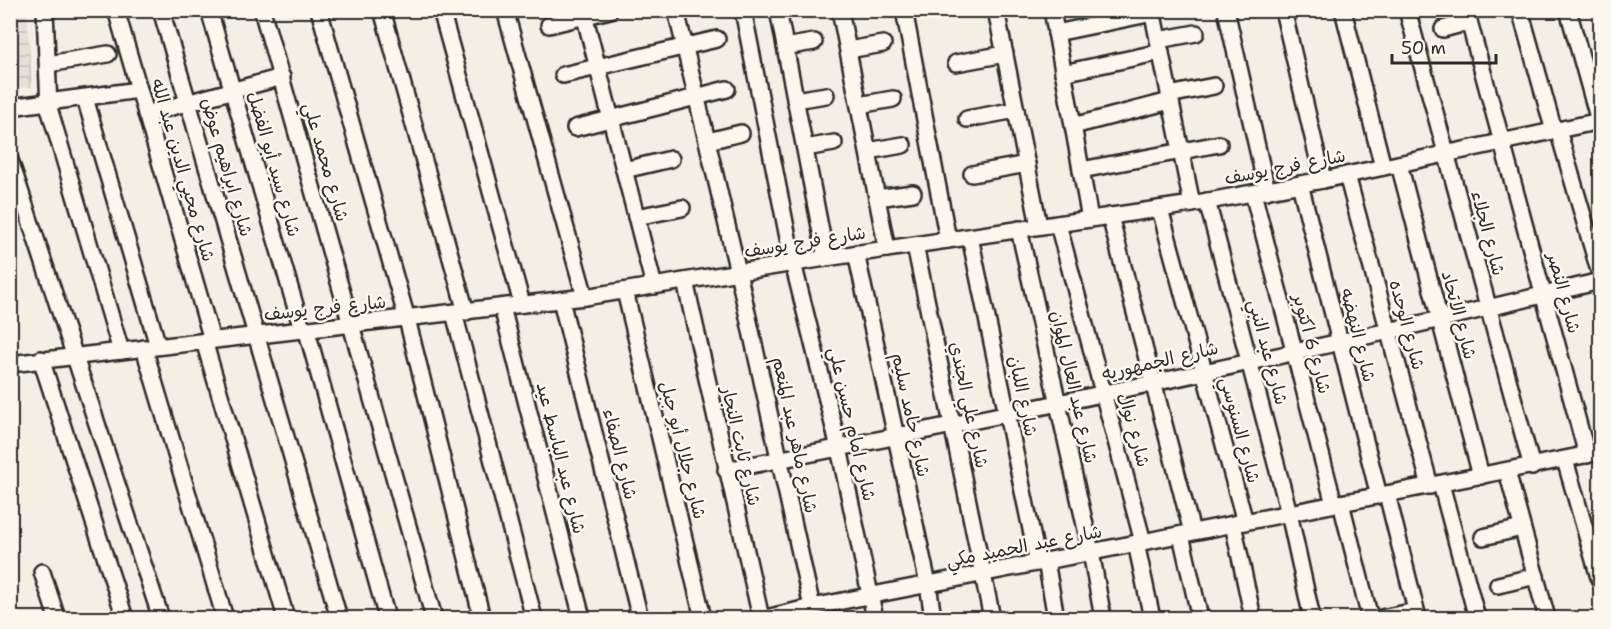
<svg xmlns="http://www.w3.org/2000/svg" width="1611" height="629" viewBox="0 0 1611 629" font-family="'Shantell Sans','Playpen Sans Arabic',sans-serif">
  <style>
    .industrial { fill: url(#industrial-grid) }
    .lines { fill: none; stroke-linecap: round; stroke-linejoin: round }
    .street-casing { stroke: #2b2b2b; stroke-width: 20 }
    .street { stroke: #fbf7ec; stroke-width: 15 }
    .labels { text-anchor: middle; stroke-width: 5; stroke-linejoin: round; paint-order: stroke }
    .street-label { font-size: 18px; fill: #2b2b2b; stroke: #fbf7ec }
  </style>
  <defs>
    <pattern id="industrial-grid" width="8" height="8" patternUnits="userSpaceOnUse" patternTransform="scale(1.5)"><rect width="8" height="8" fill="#e4e0d6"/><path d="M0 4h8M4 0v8" fill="none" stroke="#c4c0b8"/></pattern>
  </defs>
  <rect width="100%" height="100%" fill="#f3efe4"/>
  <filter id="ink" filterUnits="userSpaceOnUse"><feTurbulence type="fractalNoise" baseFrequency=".0167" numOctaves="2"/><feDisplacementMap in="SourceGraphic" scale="12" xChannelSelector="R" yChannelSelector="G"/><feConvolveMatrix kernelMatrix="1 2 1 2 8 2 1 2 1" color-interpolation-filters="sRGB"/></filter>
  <g filter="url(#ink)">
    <path class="industrial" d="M11,10L27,11L32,87L11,88Z"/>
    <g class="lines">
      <g class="street-casing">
        <g id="street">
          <path d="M45,10L49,108L121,351"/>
          <path d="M116,10L212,340"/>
          <path d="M161,10L339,618"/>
          <path d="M209,10L302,329"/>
          <path d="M262,10L434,618"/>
          <path d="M319,10L407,319L482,618"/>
          <path d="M382,10L466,312"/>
          <path d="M441,10L522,304"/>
          <path d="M505,10L585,297"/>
          <path d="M583,10L654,286"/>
          <path d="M676,10L738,272L812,607"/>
          <path d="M743,10L793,263L839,448L875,618"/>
          <path d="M778,10L826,258"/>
          <path d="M840,10L887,249"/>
          <path d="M904,10L948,240"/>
          <path d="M996,10L1039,226"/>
          <path d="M1052,10L1090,219"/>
          <path d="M1152,10L1192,204"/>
          <path d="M1226,10L1267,191"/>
          <path d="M1283,10L1323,180"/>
          <path d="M1343,10L1383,167"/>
          <path d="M1407,10L1532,467"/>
          <path d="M1466,10L1587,455"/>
          <path d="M1520,10L1554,131"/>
          <path d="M1568,10L1599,121"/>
          <path d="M549,25L610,10"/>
          <path d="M1443,29L1469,22"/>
          <path d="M1056,33L1153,13"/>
          <path d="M1158,40L1196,33"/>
          <path d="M785,47L814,42"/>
          <path d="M848,50L883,44"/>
          <path d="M956,63L1005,54"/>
          <path d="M48,64L108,54"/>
          <path d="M1063,73L1161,52"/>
          <path d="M563,75L717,39"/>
          <path d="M1169,95L1214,86"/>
          <path d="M85,98L158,346"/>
          <path d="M795,100L826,95"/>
          <path d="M859,105L893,99"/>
          <path d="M10,107L139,90"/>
          <path d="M146,114L282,77"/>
          <path d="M967,119L1016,110"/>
          <path d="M1073,126L1170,101"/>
          <path d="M575,128L727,89"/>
          <path d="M1558,130L1600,274"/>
          <path d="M708,141L741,133"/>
          <path d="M805,148L834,143"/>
          <path d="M868,151L903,145"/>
          <path d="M10,160L161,618"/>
          <path d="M1399,164L1481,476"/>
          <path d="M624,170L671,159"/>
          <path d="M1081,170L1219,144"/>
          <path d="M972,174L1027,164"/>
          <path d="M1347,175L1430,486"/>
          <path d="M1300,184L1379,496"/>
          <path d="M1253,193L1334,504"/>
          <path d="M877,198L913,193"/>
          <path d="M1207,201L1289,513L1312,618"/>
          <path d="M1160,209L1245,522"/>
          <path d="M1110,216L1192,532"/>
          <path d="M636,217L682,208"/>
          <path d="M1058,224L1143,542"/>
          <path d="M1019,229L1091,552L1103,618"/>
          <path d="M970,237L1038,563"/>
          <path d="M915,245L992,618"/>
          <path d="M856,253L928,584L933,618"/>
          <path d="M685,281L761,618"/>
          <path d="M625,291L703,618"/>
          <path d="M561,300L640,618"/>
          <path d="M502,307L582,618"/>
          <path d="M454,313L534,618"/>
          <path d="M306,328L387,618"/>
          <path d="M204,341L286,618"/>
          <path d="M144,348L225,618"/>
          <path d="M41,359L125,618"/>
          <path d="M10,364L585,297L826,258L1192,204L1323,180L1600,121"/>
          <path d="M1565,460L1600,581"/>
          <path d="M726,470C1019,413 1311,352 1600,281"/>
          <path d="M1507,471L1547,618"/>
          <path d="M1441,484L1477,618"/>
          <path d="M1387,494L1418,618"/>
          <path d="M1341,503L1370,618"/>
          <path d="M1233,524L1253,618"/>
          <path d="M1181,535L1200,618"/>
          <path d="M1483,537L1522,528"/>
          <path d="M1136,543L1152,618"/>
          <path d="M1046,561L1056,618"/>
          <path d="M42,572L57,618"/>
          <path d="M1498,585L1536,576"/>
          <path d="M766,618L812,607L1600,452"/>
          <path d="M1381,618L1416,611"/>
        </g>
      </g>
      <use href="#street" class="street"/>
    </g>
  </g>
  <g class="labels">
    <g class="street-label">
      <text transform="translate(326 162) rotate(74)" y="6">شارع محمد علي</text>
      <text transform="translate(274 164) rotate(74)" y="6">شارع سيد أبو الفضل</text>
      <text transform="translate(227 167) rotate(74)" y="6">شارع ابراهيم عوض</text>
      <text transform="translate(1285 167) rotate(-11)" y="6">شارع فرج يوسف</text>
      <text transform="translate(183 170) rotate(74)" y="6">شارع محيي الدين عبد الله</text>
      <text transform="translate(1488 233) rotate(75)" y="6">شارع الجلاء</text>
      <text transform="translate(805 242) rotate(-9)" y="6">شارع فرج يوسف</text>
      <text transform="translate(1564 293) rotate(75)" y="6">شارع النصر</text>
      <text transform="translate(325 308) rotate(-6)" y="6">شارع فرج يوسف</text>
      <text transform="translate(1459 315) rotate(75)" y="6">شارع الاتحاد</text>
      <text transform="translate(1407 325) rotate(75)" y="6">شارع الوحده</text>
      <text transform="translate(1358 335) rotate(76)" y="6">شارع النهضه</text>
      <text transform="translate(1312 344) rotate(75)" y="6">شارع 6 اكتوبر</text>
      <text transform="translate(1268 352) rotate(75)" y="6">شارع عبد النبي</text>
      <text transform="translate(1160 361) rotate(-13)" y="6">شارع الجمهوريه</text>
      <text transform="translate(1074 387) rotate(77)" y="6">شارع عبد العال الموان</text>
      <text transform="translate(1023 396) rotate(78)" y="6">شارع اللبان</text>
      <text transform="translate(969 405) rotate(78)" y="6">شارع علي الجندي</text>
      <text transform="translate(911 415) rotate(78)" y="6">شارع حامد سليم</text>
      <text transform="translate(852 424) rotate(77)" y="6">شارع امام حسن علي</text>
      <text transform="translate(1134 430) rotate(75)" y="6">شارع نوال</text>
      <text transform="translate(1240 430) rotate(75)" y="6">شارع السنوسي</text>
      <text transform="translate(795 435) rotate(78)" y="6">شارع ماهر عبد المنعم</text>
      <text transform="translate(741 446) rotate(77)" y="6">شارع ثابت النجار</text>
      <text transform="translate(683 450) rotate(76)" y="6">شارع جلال أبو جبل</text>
      <text transform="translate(620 454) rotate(76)" y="6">شارع الصفاء</text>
      <text transform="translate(561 458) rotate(76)" y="6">شارع عبد الباسط عيد</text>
      <text transform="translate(1024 546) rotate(-11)" y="6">شارع عبد الحميد مكي</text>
    </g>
  </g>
  <rect width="1611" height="629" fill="none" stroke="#fbf7ec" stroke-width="36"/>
  <rect x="18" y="18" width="1575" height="593" fill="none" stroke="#2b2b2b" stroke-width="2" filter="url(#ink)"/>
  <path d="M1392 54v9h104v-9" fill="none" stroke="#2b2b2b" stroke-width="3"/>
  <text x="1401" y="54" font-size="18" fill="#2b2b2b" stroke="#fbf7ec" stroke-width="4.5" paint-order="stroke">50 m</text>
</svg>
